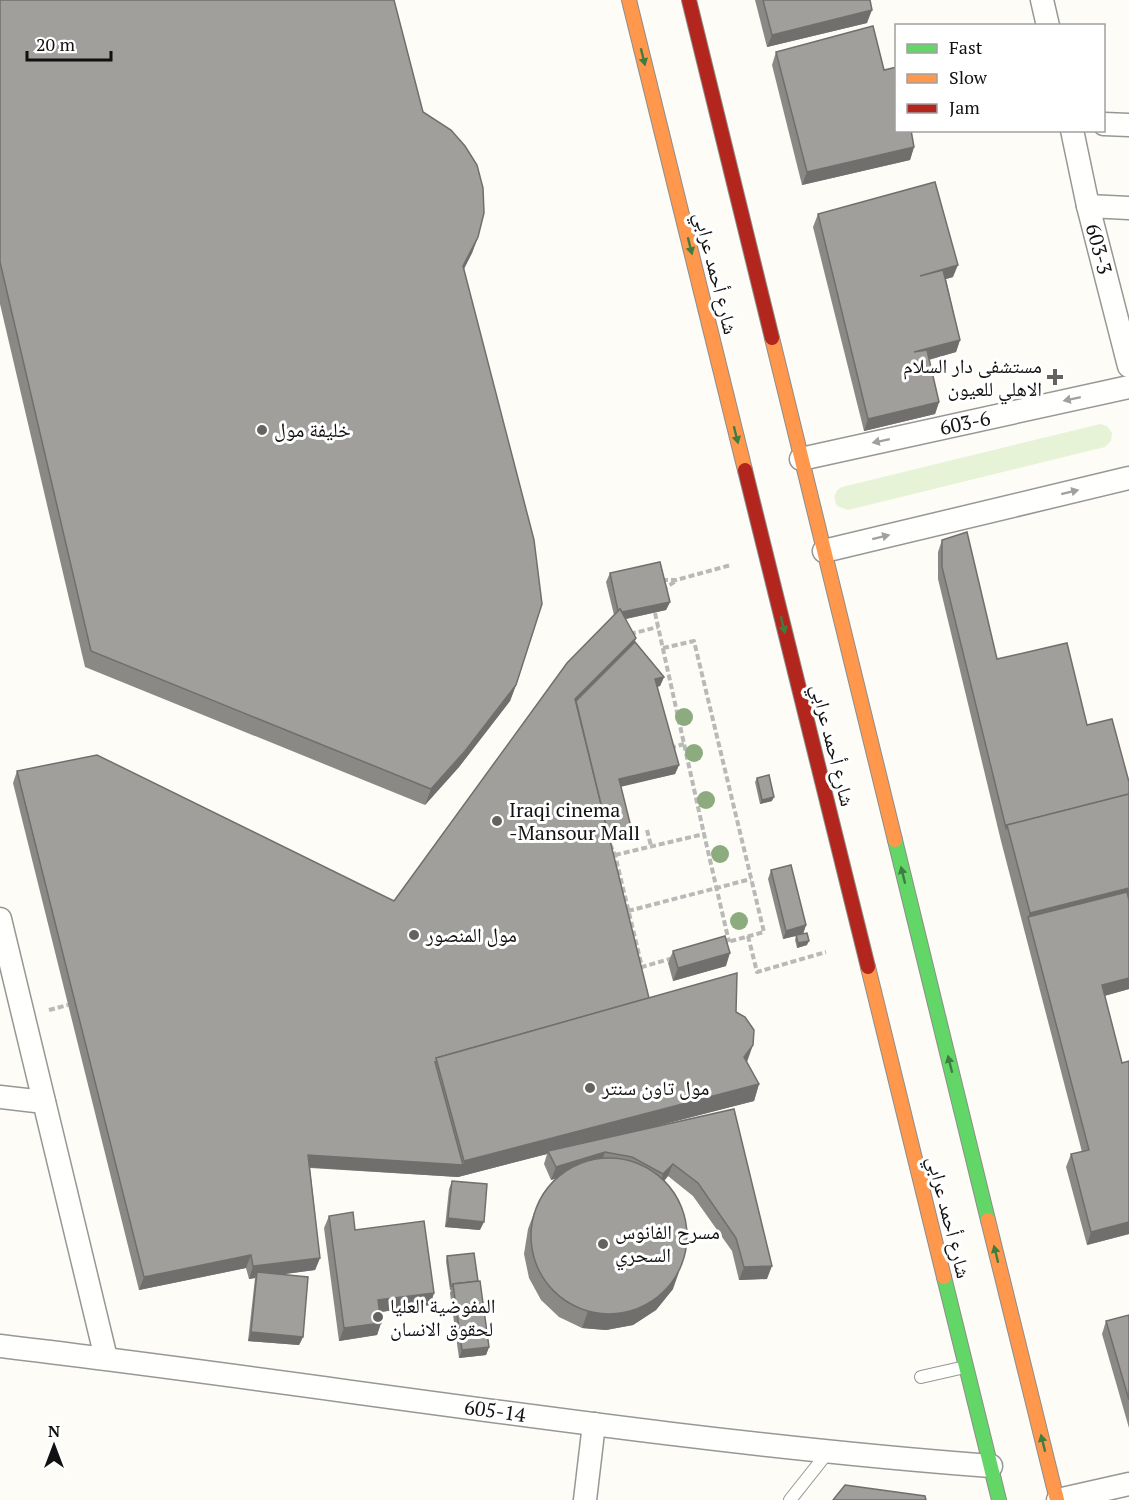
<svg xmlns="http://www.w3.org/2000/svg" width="1129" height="1500" viewBox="0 0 1129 1500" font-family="'PT Serif','Noto Naskh Arabic',serif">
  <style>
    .green { fill: #e7f3d7 }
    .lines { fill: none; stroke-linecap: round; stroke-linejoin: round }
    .lane-casing { stroke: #979795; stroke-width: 14 }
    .street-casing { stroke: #979795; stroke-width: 25 }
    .fast-casing { stroke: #8e8d8b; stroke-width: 16 }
    .slow-casing { stroke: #8e8d8b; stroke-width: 16 }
    .jam-casing { stroke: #8e8d8b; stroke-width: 16 }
    .path { stroke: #b9b9b8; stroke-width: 4; stroke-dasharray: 6 3; stroke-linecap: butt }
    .lane { stroke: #fffffe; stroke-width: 12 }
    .street { stroke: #fffffe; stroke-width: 22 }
    .fast { stroke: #63d668; stroke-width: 14 }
    .slow { stroke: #ff974d; stroke-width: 14 }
    .jam { stroke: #b3261e; stroke-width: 14 }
    .tree { fill: #8cac80 }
    .wall { fill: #8a8986 }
    .shaded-wall { fill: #716f6d }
    .building { fill: #a19f9c; stroke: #716f6d; stroke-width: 1.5 }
    .oneway { fill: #3e7d41 }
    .oneway2 { fill: #a0a09f }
    .poi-dot { fill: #646362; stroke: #fff; stroke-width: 2 }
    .labels { text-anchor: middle; stroke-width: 6; stroke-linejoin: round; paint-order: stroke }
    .street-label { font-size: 20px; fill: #111; stroke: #fff }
    .poi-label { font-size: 20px; fill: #111; stroke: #fff; text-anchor: start }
  </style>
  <rect width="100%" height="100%" fill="#fdfcf7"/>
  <path class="green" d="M1100,424L1107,426L1112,433L1111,441L1105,447L848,510L837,506C833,498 834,491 842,487Z"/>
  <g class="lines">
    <g class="lane-casing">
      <g id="lane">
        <path d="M921,1377L965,1367"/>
        <path d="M790,1500L828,1452"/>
      </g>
    </g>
    <g class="street-casing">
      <g id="street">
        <path d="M1042,0L1048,26"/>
        <path d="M1104,124L1129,125"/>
        <path d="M1072,130L1088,206L1129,366"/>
        <path d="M1088,206L1129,208"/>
        <path d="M801,459L1129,387"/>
        <path d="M824,551L1129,478"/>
        <path d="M0,919L106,1358"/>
        <path d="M0,1097L44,1102"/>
        <path d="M0,1346C330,1385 659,1441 991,1466"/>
        <path d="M585,1500L594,1424"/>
        <path d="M1058,1500L1129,1484"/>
      </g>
    </g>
    <g class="fast-casing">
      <g id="fast">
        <path d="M895,840L988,1220"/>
        <path d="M944,1277L999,1500"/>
      </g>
    </g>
    <g class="slow-casing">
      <g id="slow">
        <path d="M629,0L745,470"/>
        <path d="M772,338L895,840"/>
        <path d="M868,967L944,1277"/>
        <path d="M988,1220L1057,1500"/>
      </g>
    </g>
    <g class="jam-casing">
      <g id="jam">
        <path d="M689,0L772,338"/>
        <path d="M745,470L868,967"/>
      </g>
    </g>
    <g class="path">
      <path d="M662,580H676L731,565"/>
      <path d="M662,590L676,581"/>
      <path d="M655,613L704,834"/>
      <path d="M630,634L658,627"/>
      <path d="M663,648L694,641L764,932L724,943"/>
      <path d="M670,748L684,744"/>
      <path d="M647,830L651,846"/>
      <path d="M610,844L615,855L642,967L673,958"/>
      <path d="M615,855L704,834L729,942"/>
      <path d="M628,911L751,879"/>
      <path d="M748,936L757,972L826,952"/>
      <path d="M49,1010L68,1005"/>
    </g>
    <use href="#lane" class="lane"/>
    <use href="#street" class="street"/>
    <use href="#fast" class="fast"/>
    <use href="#slow" class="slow"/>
    <use href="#jam" class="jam"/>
  </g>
  <g class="tree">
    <circle cx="684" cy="717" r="9"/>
    <circle cx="694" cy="753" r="9"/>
    <circle cx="706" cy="800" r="9"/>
    <circle cx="720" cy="854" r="9"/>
    <circle cx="739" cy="921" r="9"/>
  </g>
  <g class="wall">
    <path d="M0,0L423,112L478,237L472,253L464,269L516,685L510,701L459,767L425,805L85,667L0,304Z"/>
    <path d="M755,0H870L867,23L767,47Z"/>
    <path d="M776,52L884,70L914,147L910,160L802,185L772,65Z"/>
    <path d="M818,214L953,277L946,279L960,340L956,352L929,360L939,402L935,414L864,431L813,227Z"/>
    <path d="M942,540L997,659L1087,725L1129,782V989L1104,996L1129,1234L1087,1245L1066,1167L1071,1154L1082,1152L1001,841L938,579V552Z"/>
    <path d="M610,573L670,602L666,610L626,619L635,642L664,677L660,686L657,687L679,765L675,774L621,786L627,836L610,840L649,998L736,1012L747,1062L759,1084L754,1101L632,1132L734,1109L767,1279L739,1280L732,1251L693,1196L668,1176L664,1181L673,1289L656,1310L633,1325L606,1330L582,1328L559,1317L541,1300L529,1278L524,1254L528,1229L534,1213L557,1178L551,1180L544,1164L547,1154L458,1177L310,1168L320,1258L315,1270L283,1274L303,1337L299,1345L248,1341L255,1278L249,1279L246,1268L139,1290L13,783L17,771L394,901L614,615L606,582Z"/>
    <path d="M757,778L772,801L760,804L755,782Z"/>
    <path d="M771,870L806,925L803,934L807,945L797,948L795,940L796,936L783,939L768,879Z"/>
    <path d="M673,951L726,966L673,981L668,963Z"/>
    <path d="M452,1181L480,1230L445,1227L449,1189Z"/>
    <path d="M329,1216L355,1230L434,1293L430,1305L380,1312L381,1323L377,1335L339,1341L324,1228Z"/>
    <path d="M447,1256L478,1281L489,1347L486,1355L459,1358L450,1293L451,1290H450L446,1261Z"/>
    <path d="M1129,1315V1428L1102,1334L1106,1321Z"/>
  </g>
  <g class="shaded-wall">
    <path d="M872,10L867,23L767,47L772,35Z"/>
    <path d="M914,147L910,160L802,185L807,172Z"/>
    <path d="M478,237L472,253L457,282L463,266Z"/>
    <path d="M958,265L953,277L915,288L920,276Z"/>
    <path d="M960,340L956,352L909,365L914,352Z"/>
    <path d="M939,402L935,414L864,431L868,419Z"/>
    <path d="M670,602L666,610L616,621L619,613Z"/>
    <path d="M636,638L632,651L575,707V699Z"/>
    <path d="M664,677L660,686L652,688L655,679Z"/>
    <path d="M516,685L510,701L459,767L425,805L431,789Z"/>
    <path d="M679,765L675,774L616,788L619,779Z"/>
    <path d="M774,797L772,801L760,804L762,800Z"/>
    <path d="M631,827L627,836L603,842L606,833Z"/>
    <path d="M1129,888V903L1028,917L1030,913Z"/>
    <path d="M806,925L803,934L783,939L786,931Z"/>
    <path d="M809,941L807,945L797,948L798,943Z"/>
    <path d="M730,953L726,966L673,981L678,968Z"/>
    <path d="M1129,978V989L1097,998L1102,985Z"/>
    <path d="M753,1045L747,1062L738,1073L744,1057Z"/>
    <path d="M759,1084L754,1101L549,1154L548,1151L547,1154L458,1177L303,1167L308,1155L463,1165L464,1161Z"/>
    <path d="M605,1152L600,1165L551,1180L556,1167Z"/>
    <path d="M673,1164L668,1176L659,1187L663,1174Z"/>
    <path d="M448,1218L484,1222L480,1230L445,1227Z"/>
    <path d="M1129,1222V1234L1087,1245L1091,1232Z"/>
    <path d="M251,1255L246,1268L139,1290L144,1277Z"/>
    <path d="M320,1258L315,1270L256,1278L257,1272L255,1278L249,1279L253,1266Z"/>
    <path d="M772,1266L767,1279L739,1280L744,1267Z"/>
    <path d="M679,1272L673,1289L656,1310L633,1325L606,1330L582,1328L588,1311Z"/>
    <path d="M434,1293L430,1305L374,1313L378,1300Z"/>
    <path d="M381,1323L377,1335L339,1341L344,1328Z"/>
    <path d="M251,1332L303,1337L299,1345L248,1341Z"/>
    <path d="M489,1347L486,1355L459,1358L462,1350Z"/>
  </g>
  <g class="building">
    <path d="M0,0H394L423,112L451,130L465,146L477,165L483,188L484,213L478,237L463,266L534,540L542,604L516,685L465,751L431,789L91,651L0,262Z"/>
    <path d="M763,0H870L872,10L772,35Z"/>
    <path d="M873,26L884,70L897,67V130H911L914,147L807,172L776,52Z"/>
    <path d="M935,182L958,265L920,276L943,270L960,340L914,352L927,350L939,402L868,419L818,214Z"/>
    <path d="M967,532L997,659L1067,643L1087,725L1112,719L1129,782V794L1007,825L1006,828L942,567V540Z"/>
    <path d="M660,562L670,602L622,612L620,609L618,611L610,573Z"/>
    <path d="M620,609L636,638L575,699L649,998L436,1058L437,1061L435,1062L463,1165L308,1155L320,1258L253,1266L251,1255L144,1277L17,771L97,755L394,901L567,663Z"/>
    <path d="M635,642L664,677L655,679L679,765L619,779L631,827L608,833L576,701Z"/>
    <path d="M769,775L774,797L762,800L757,778Z"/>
    <path d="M1129,794V888L1030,913L1007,825Z"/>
    <path d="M791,865L806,925L786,931L771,870Z"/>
    <path d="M1127,892L1129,900V978L1102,985L1122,1063L1129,1061V1222L1091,1232L1071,1154L1089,1150L1028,917Z"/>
    <path d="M807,933L809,941L798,943L796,935Z"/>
    <path d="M725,936L730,953L678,968L673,951Z"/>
    <path d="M737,973L736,1012L745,1017L754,1030L753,1045L744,1057L759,1084L464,1161L436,1058Z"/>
    <path d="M734,1109L772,1266L744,1267L736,1238L698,1183L673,1164L663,1174L632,1157L605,1152L556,1167L548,1151Z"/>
    <circle cx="609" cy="1236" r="78"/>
    <path d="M452,1181L487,1184L484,1222L448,1218Z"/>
    <path d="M353,1212L355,1230L424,1221L434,1293L378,1300L381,1323L344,1328L329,1216Z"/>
    <path d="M474,1253L478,1281L453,1284V1286H451L447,1256Z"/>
    <path d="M257,1272L308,1277L303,1337L251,1332Z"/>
    <path d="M480,1281L489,1347L462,1350L453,1284Z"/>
    <path d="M1129,1315V1400L1106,1321Z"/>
    <path d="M845,1485L925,1496L926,1500H833Z"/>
  </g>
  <defs><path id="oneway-solid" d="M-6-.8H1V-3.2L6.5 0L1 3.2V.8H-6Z" transform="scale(1.5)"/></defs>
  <g class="oneway">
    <use href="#oneway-solid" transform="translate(643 57) rotate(76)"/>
    <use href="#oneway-solid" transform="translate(690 246) rotate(76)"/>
    <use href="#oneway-solid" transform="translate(736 435) rotate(76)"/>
    <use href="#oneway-solid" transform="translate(783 625) rotate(76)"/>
    <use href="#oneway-solid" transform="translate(903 875) rotate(-104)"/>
    <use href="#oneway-solid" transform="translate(950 1064) rotate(-104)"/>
    <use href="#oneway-solid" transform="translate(996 1254) rotate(-104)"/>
    <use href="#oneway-solid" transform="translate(1043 1443) rotate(-104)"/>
  </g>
  <g class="oneway2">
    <use href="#oneway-solid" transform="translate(1072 399) rotate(168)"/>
    <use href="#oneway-solid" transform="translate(881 441) rotate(168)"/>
    <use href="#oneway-solid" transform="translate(1070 492) rotate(-14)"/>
    <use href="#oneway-solid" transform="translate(881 537) rotate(-14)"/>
  </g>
  <g class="poi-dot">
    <path d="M1052 368h6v6h6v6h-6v6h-6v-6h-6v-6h6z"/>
    <circle cx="262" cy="430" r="6"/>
    <circle cx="497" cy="821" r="6"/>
    <circle cx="414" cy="935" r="6"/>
    <circle cx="590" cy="1088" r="6"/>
    <circle cx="603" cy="1244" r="6"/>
    <circle cx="378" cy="1317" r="6"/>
  </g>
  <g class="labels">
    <g class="street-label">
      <text transform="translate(1099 249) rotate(75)" y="7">603-3</text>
      <text transform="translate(716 273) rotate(76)" y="7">شارع أحمد عرابي</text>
      <text transform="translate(965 423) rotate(-12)" y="7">603-6</text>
      <text transform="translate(833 745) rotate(76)" y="7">شارع أحمد عرابي</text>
      <text transform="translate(949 1217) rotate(76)" y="7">شارع أحمد عرابي</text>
      <text transform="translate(495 1411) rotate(8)" y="7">605-14</text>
    </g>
    <g class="poi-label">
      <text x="1042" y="373" text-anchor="end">مستشفى دار السلام<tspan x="1042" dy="23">الاهلي للعيون</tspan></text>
      <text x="274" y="437">خليفة مول</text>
      <text x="509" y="817">Iraqi cinema<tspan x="509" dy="23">-Mansour Mall</tspan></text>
      <text x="426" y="942">مول المنصور</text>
      <text x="602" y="1095">مول تاون سنتر</text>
      <text x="615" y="1239">مسرح الفانوس<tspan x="615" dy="23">السحري</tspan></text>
      <text x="390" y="1313">المفوضية العليا<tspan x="390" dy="23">لحقوق الانسان</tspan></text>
    </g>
  </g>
  <rect x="895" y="24" width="210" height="108" fill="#ffffff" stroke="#a0a0a0" stroke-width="1.5"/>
  <rect x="907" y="44" width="30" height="9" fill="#63d668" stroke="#a0a0a0" stroke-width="1.5"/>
  <text x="949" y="54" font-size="18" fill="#111111">Fast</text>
  <rect x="907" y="74" width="30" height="9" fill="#ff974d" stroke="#a0a0a0" stroke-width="1.5"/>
  <text x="949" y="84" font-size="18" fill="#111111">Slow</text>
  <rect x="907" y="104" width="30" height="9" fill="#b3261e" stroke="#a0a0a0" stroke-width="1.5"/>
  <text x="949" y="114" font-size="18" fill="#111111">Jam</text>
  <g transform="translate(54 1446)" stroke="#ffffff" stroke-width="4.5" paint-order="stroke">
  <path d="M0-4.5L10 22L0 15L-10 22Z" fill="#111111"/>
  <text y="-9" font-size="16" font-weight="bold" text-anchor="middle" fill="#111111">N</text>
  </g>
  <path d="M27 51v9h84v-9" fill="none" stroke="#111111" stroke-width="3"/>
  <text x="36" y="51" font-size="18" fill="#111111" stroke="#ffffff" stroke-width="4.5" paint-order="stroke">20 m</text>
</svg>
